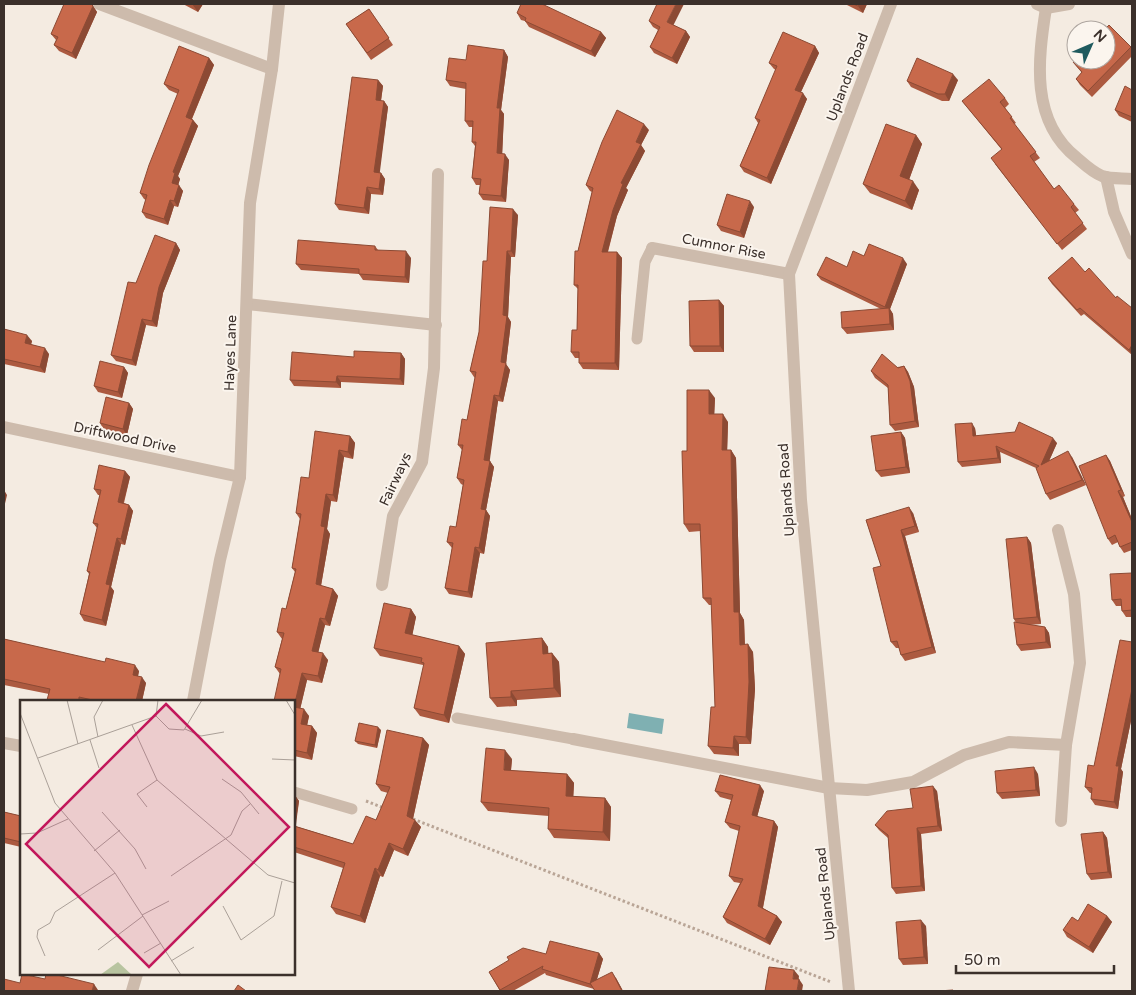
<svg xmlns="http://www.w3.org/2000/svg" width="1136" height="995" viewBox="0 0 1136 995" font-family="'Varela Round',sans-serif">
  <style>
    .water { fill: #7fb0b2 }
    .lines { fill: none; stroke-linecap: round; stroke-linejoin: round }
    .path { stroke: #b9a596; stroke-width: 3; stroke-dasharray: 2.5 2.5; stroke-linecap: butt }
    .service { stroke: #cdbbac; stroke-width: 11 }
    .minor { stroke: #cdbbac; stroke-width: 12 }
    .tertiary { stroke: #cdbbac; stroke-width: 12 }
    .wall { fill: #ac5a40 }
    .shaded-wall { fill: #8c4a34 }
    .building { fill: #c8694b; stroke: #8c4a34 }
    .labels { text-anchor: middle; stroke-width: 4; stroke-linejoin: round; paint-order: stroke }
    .street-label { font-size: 14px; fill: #3b302b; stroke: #fbf5ee }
    .inset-road { fill: none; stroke: #aaa098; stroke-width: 1 }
    .view { fill: #c2185b; fill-opacity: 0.15; stroke: #c2185b; stroke-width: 2.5 }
    .inset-edge { fill: none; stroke: #3b302b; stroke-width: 2.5 }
  </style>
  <rect width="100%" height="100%" fill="#f4ebe1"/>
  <path class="water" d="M629,713L664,719L662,734L627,728Z"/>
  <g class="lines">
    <g class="path">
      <path d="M366,801L384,808"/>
      <path d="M413,819L831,982"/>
    </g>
    <g class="service">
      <path d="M637,339L645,262L652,248"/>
      <path d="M457,718L573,739"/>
      <path d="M294,792L352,809"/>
    </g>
    <g class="minor">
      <path d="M99,4L272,69"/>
      <path d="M1037,4L1046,8L1069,4"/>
      <path d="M1046,8C1038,60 1030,121 1077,158C1084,164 1092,172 1102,176C1111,179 1122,178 1132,179"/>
      <path d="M1106,177L1114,212L1132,254"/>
      <path d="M652,248L789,274"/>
      <path d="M247,304L436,325"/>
      <path d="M4,427L240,477"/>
      <path d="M1058,530L1074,594L1080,663L1066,745L1061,821"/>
      <path d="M382,585L393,516L422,462L434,368L438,174"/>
      <path d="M573,739L829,788L867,790L913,782L964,755L1009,742L1066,745"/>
      <path d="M4,743L21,746"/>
      <path d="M849,991L801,500L789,274L891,4"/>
    </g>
    <g class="tertiary">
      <path d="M193,701L220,560L240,477L250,203L272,69L279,4"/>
      <path d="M132,991L137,974"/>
    </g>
  </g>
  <g class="wall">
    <path d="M183,4H203L198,12Z"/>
    <path d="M845,4H867L863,13Z"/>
    <path d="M93,6L97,12L76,59L59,51L54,45L56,40L51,34Z"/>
    <path d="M369,9L393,45L371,60L346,24Z"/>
    <path d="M517,13L601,32L606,38L595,57L529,27L525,21L521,20Z"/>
    <path d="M649,21L673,25L686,31L690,37L677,64L654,53L650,47L658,30L653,27Z"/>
    <path d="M815,46L819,53L801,92L807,99L771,184L744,172L740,166L758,123L755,118L776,70L774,69L769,63Z"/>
    <path d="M1131,47L1132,49V56L1092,97L1080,85L1076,79L1082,73L1073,62Z"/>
    <path d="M504,50L508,57L501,110L504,114L502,154L509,160L506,202L483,200L479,194L480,185H476L472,178L475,146L472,142L473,127H469L465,121L466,89L450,86L446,80L466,60Z"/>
    <path d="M209,58L214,65L192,119L193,120L198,126L178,176L180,179L178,185L183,191L178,207L174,206L168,225L146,218L142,212L146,200L144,199L140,193L178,94L169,90L164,84Z"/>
    <path d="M378,80L383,86L381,101H384L388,107L379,173H381L385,179L383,195L371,194L369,214L339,210L335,204Z"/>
    <path d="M958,80L949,101H942L911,87L907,81Z"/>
    <path d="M1132,90V122L1119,116L1115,110Z"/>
    <path d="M1005,98L1009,104L1005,108L1016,123L1014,124L1040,158L1034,162L1054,189L1074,204L1079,210L1075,213L1087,229L1062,250L995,164L1002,150L962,101Z"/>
    <path d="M649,130L641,145L645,151L626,188L628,190L617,216L608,252H617L622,258L619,370L583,369L579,363V358H575L571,352L577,330L578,289L574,285L578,251L592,192L590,191L586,185Z"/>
    <path d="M916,135L922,144L909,180L919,190L912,210L870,193L863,184Z"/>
    <path d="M754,207L744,238L721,231L717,225Z"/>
    <path d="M518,215L515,257H511L508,317L511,322L506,364L510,370L503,402L498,401L489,460L494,467L486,510L490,516L484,554L480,553L472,598L449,594L445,588L452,548L447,542L456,527L463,485L461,484L457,478L462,450L458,445L467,420L475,378L474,377L470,371L479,332L487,261Z"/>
    <path d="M176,243L180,250L163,293L157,327L146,325L136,366L116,361L111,355L136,283Z"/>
    <path d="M375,246L378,250L411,258L409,283L363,280L359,274L301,270L296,264Z"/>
    <path d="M864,256L907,264L890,309L893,314L894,330L847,334L842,328L881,309L821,280L817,275L847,267Z"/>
    <path d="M1085,272L1116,298L1132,308V355L1084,314L1081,316L1052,284L1048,278Z"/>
    <path d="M719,300L724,306V352H694L690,346Z"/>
    <path d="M4,329L32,341L31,344L49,354L45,373L4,364Z"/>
    <path d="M401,353L405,359L404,385L341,382V388L294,386L290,380L354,357Z"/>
    <path d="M904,366L908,372L914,387L919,427L895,431L890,425L888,388L875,378L871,371Z"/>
    <path d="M124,367L128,373L122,398L98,392L94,386Z"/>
    <path d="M715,398L714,414L728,422L727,450H731L736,458L740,613L744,620L745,645L753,652L755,689L751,744H739V756L714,754L708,746L715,707L712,605H709L703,598L701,531L689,532L684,524L687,451Z"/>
    <path d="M129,403L133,409L127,435L104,430L100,423Z"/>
    <path d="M975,428L976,436L1057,443L1049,461L1072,457L1086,485L1050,500L1046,494L1036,468L1000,452L1001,463L962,467L958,462Z"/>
    <path d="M901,432L905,438L910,473L881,477L876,471Z"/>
    <path d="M350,436L355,443L353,459L344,457L337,502L331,501L327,529L330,534L321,586L333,589L338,596L330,626L325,625L318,652L328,660L322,683L307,680L300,709L309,716L307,725L312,726L317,733L312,760L294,756V701L280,674L275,667L282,639L277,632L286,609L295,572L292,568L300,519L296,513L309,478Z"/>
    <path d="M1106,455L1110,461L1125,496L1123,497L1132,519V550L1124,553L1120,547L1118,542L1112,545L1108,539Z"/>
    <path d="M125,471L130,477L124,503L129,505L133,511L125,545L121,544L111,587L114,591L106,626L84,621L80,614L89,574L87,571L97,528L93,523L100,495H98L94,489Z"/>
    <path d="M913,513L919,532L905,536L936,653L905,661L901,655L899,648H896L891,642L881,566L866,520Z"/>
    <path d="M1027,537L1031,543L1041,624L1028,625L1045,627L1049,633L1051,648L1021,651L1017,645L1016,623L1014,619Z"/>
    <path d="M1132,573V617H1126L1122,611L1121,606H1116L1112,600Z"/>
    <path d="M411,609L416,617L412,635L459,646L465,654L449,723L420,716L414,708L424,666L423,665L380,656L374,648Z"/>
    <path d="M542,638L548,647V653H552L559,662L561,697L517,700V706L497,707L490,698Z"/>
    <path d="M4,639L139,671L138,676L146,683L142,701H48L49,694L4,685Z"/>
    <path d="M1132,642V716L1121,769L1123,772L1118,809L1095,805L1091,799L1092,793H1090L1085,787L1094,766Z"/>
    <path d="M381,730L377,748L358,744L355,741Z"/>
    <path d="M423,738L429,745L413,819L421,827L408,856L394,850L383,877L380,876L365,923L336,914L331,907L343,868L294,852V794L299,801L295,826L353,844L376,820L388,793L381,791L376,784Z"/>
    <path d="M512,759L511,771L567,774L574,783L573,797L605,798L611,807L610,841L554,838L548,829L549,816L488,811L481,802Z"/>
    <path d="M1038,774L1040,796L1002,799L997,793Z"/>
    <path d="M715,791H764L757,817L774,821L778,827L763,908L777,916L782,922L770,945L727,923L723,917L740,883L734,882L729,876L739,831L730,828L725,822L731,800L720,797Z"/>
    <path d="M937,791L942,831L921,834L925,891L896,894L892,888L888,838L879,830L875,825L913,808Z"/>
    <path d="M4,812L21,816V847L4,843Z"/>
    <path d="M1103,832L1107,838L1112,878L1091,880L1087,874Z"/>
    <path d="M1107,916L1112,922L1093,953L1067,937L1063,930L1078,921Z"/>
    <path d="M926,926L928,964L903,965L899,959Z"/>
    <path d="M599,953L603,959L597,979L616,978L623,991H595L594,989L546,975L545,973L513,991H500L489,972L546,954Z"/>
  </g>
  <g class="shaded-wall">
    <path d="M192,4H203L198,12Z"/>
    <path d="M676,4H684L672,28L667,22Z"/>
    <path d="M860,4H867L863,13L858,6Z"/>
    <path d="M93,6L97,12L76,59L72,53Z"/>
    <path d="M686,31L690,37L677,64L672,58Z"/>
    <path d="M601,32L606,38L595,57L591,51Z"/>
    <path d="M815,46L819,53L799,96L795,90Z"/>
    <path d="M504,50L508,57L501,110L504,114L502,159L497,153V108Z"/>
    <path d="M209,58L214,65L190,123L186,117Z"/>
    <path d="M953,74L958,80L949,101L945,94Z"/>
    <path d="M378,80L383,86L380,107L376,100Z"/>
    <path d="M803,93L807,99L771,184L767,178Z"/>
    <path d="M384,101L388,107L379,179L374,172Z"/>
    <path d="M193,120L198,126L178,176L180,179L177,189L172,183L173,172Z"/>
    <path d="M644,124L649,130L641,145L645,151L626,188L628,190L617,216L606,258L602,252L613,210L621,183L636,142Z"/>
    <path d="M916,135L922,144L907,185L900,176Z"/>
    <path d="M505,154L509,160L506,202L501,196Z"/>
    <path d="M381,173L385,179L383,195L379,189Z"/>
    <path d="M913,181L919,190L912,210L905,201Z"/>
    <path d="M179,185L183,191L178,207L174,201Z"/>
    <path d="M367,187L371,194L369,214L364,208Z"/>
    <path d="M170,200L174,206L168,225L164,219Z"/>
    <path d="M750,201L754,207L744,238L740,232Z"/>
    <path d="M513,209L518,215L515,257L511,251Z"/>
    <path d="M176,243L180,250L163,293L157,327L152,321L159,287Z"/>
    <path d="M406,251L411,258L409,283L405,277Z"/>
    <path d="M507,251L511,257L508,317L511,322L506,364L510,370L503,402L499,396Z"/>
    <path d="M617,252L622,258L619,370L615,363Z"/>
    <path d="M903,258L907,264L890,309L893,314L894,330L890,324L889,312L885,307Z"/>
    <path d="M719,300L724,306V352L720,346Z"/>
    <path d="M142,319L146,325L136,366L132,360Z"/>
    <path d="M27,335L32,341L30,349L25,343Z"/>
    <path d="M1132,345V355L1129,350Z"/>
    <path d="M45,348L49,354L45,373L40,367Z"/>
    <path d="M401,353L405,359L404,385L400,379Z"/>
    <path d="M904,366L908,372L914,387L919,427L915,421Z"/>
    <path d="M124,367L128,373L122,398L118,392Z"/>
    <path d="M337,376L341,382V388L336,382Z"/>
    <path d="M709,390L715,398L714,422L709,414Z"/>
    <path d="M494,395L498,401L489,466L484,460Z"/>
    <path d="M129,403L133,409L127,435L123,429Z"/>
    <path d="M723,414L728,422L727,458L722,450Z"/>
    <path d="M972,423L975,428L977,441L973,436Z"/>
    <path d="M901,432L905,438L910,473L906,467Z"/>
    <path d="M350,436L355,443L353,459L348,452Z"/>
    <path d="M1053,438L1057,443L1045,470L1041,465Z"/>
    <path d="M996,446L1000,452L1001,463L998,458Z"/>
    <path d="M339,450L344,457L337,502L333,495Z"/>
    <path d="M731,450L736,458L740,613L744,620L745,653L740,645L734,612Z"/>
    <path d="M1068,451L1072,457L1086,485L1082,480Z"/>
    <path d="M1106,455L1110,461L1125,496L1121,490Z"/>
    <path d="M490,461L494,467L486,510L490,516L484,554L479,548L481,509Z"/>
    <path d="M125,471L130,477L122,508L118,502Z"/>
    <path d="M4,490L7,495L4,508Z"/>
    <path d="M1118,491L1123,497L1132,519V522Z"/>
    <path d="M326,494L331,501L327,529L330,534L320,591L316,584L321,526Z"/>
    <path d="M129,505L133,511L125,545L121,539Z"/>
    <path d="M909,507L913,513L919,532L915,526Z"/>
    <path d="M901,530L905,536L936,653L932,647Z"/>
    <path d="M1027,537L1031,543L1041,624L1037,617Z"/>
    <path d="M117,538L121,544L111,587L114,591L106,626L102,620L106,584Z"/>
    <path d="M475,547L480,553L472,598L468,592Z"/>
    <path d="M333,589L338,596L330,626L325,619Z"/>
    <path d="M411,609L416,617L411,642L405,633Z"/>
    <path d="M320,618L325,625L317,658L312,651Z"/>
    <path d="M1045,627L1049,633L1051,648L1046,642Z"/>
    <path d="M542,638L548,647L549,663L543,654Z"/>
    <path d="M748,644L753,652L755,689L751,744L746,737Z"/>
    <path d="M459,646L465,654L449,723L444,715Z"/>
    <path d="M323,653L328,660L322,683L318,676Z"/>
    <path d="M552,653L559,662L561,697L554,688Z"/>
    <path d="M135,665L139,671L137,681L133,675Z"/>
    <path d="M302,673L307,680L299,714L294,707Z"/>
    <path d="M142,677L146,683L142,701H136Z"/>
    <path d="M1132,689V716L1121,769L1123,772L1118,809L1114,802L1116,766Z"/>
    <path d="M511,691L517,700V706L511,697Z"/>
    <path d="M304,709L309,716L306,731L301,724Z"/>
    <path d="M312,726L317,733L312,760L307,753Z"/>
    <path d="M378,727L381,730L377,748L375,745Z"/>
    <path d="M734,736L739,744V756L733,748Z"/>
    <path d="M423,738L429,745L412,823L407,816Z"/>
    <path d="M505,750L512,759L510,779L504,770Z"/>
    <path d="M1034,767L1038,774L1040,796L1036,790Z"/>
    <path d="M567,774L574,783L573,805L566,796Z"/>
    <path d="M760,785L764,791L756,821L752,815Z"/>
    <path d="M933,786L937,791L942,831L938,826Z"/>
    <path d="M294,794L299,801L295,832L294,830Z"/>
    <path d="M605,798L611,807L610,841L603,832Z"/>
    <path d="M415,820L421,827L408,856L403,849Z"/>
    <path d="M774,821L778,827L762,912L758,906Z"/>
    <path d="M917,828L921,834L925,891L921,886Z"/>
    <path d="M1103,832L1107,838L1112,878L1108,872Z"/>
    <path d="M389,843L394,850L383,877L378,870Z"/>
    <path d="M375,868L380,876L365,923L360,916Z"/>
    <path d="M777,916L782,922L770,945L765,939Z"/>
    <path d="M1107,916L1112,922L1093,953L1089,947Z"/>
    <path d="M921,920L926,926L928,964L924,957Z"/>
    <path d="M599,953L603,959L594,989L590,984Z"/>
    <path d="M794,970L799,976L798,985L793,979Z"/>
    <path d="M612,972L616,978L623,991H622Z"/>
    <path d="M799,979L803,985L802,991H797Z"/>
    <path d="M94,984L98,990V991H92Z"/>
  </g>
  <g class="building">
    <path d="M64,4H91L93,6L72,53L54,45L58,37L51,34Z"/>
    <path d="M521,4H542L601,32L591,51L525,21L526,18L517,13Z"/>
    <path d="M657,4H676L667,22L686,31L672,58L650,47L660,27L649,21Z"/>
    <path d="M853,4H860L858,6Z"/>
    <path d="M369,9L389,38L367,53L346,24Z"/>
    <path d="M1109,25L1131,47L1088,91L1076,79L1082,72L1073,62L1076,59V60H1106V30H1104Z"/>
    <path d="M783,32L815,46L795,90L803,93L767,178L740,166L760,120L755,118L777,66L769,63Z"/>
    <path d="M468,45L504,50L497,108H500L497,153L505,154L501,196L479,194L481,179L472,178L476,142H472L473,121H465L466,83L446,80L449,58L466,60Z"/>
    <path d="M179,46L209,58L186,117L193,120L173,172L175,173L172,183L179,185L174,201L170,200L164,219L142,212L147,195L140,193L149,165L179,90L164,84Z"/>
    <path d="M917,58L953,74L945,94H938L907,81Z"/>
    <path d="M352,77L378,80L376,100L384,101L374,172L381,173L379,189L367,187L364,208L335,204Z"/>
    <path d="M989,79L1005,98L1000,102L1012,117L1010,118L1036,152L1030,156L1054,189L1059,185L1074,204L1071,207L1083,223L1057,244L991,158L1002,149L962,101Z"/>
    <path d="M1125,86L1132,90V117L1115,110Z"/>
    <path d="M617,110L644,124L636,142L641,144L621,183L623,184L613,210L602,252H617L615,363H579V352H571L572,330H577L578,285H574L575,251H578L593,188L586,185L602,142Z"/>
    <path d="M886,124L916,135L900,176L913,181L905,201L863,184Z"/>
    <path d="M727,194L750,201L740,232L717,225Z"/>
    <path d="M490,207L513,209L511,251H507L503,315L507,316L501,362L506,363L499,396L494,395L484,460L490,461L481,509L486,510L479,548L475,547L468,592L445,588L453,543L447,542L450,526L456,527L464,480L457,478L463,445H458L462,419L467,420L476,372L470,371L479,332L483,261H487Z"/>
    <path d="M155,235L176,243L159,287L152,321L142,319L132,360L111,355L128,282L136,283Z"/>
    <path d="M298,240L375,246V250L406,251L405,277L359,274V269L296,264Z"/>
    <path d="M869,244L903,258L885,307L817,275L826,257L847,267L853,251L864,256Z"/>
    <path d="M1072,257L1085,272L1089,268L1116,298L1117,296L1132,308V345L1129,350L1080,308L1077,310L1048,278Z"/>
    <path d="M719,300L720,346H690L689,301Z"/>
    <path d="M889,308L890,324L842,328L841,312Z"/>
    <path d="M4,329L27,335L25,343L45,348L40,367L4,359Z"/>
    <path d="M354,351L401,353L400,379L337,376L336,382L290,380L292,352L354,357Z"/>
    <path d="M882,354L898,368L904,366L910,381L915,421L890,425L888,385L871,371Z"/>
    <path d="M100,361L124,367L118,392L94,386Z"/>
    <path d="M687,390H709V414H723L722,450H731L734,612H739L740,645L748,644L749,682L746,737L734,736L733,748L708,746L711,707H715L711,598H703L700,524H684L682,451H687Z"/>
    <path d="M106,397L129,403L123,429L100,423Z"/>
    <path d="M1019,422L1053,438L1041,465L1068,451L1082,480L1046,494L1036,468L1039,466L996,446L998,458L958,462L955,424L972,423L973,436L1015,432Z"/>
    <path d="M315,431L350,436L348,452L339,450L333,495L326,494L321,526L325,527L316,584L333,589L325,619L320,618L312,651L323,653L318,676L302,673L294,707L304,709L301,724L312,726L307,753L294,750V701H274L281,669L275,667L284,633L277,632L282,608L286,609L296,569L292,568L301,514L296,513L301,477L309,478Z"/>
    <path d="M901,432L906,467L876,471L871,436Z"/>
    <path d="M1106,455L1121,490L1118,491L1132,522V542L1120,547L1115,535L1108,539L1079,466Z"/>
    <path d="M99,465L125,471L118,502L129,505L121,539L117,538L106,584L110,585L102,620L80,614L90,572L87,571L98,524L93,523L101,490L94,489Z"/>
    <path d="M909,507L915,526L901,530L932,647L901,655L897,641L891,642L873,568L881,566L866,520Z"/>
    <path d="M1027,537L1037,617L1014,619L1006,539Z"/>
    <path d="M1132,573V610L1122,611L1121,599L1112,600L1110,574Z"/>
    <path d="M384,603L411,609L405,633L459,646L444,715L414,708L424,663L421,662L422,658L374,648Z"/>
    <path d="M1014,622L1045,627L1046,642L1017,645Z"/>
    <path d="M542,638L543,654L552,653L554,688L511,691V697L490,698L486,643Z"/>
    <path d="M4,639L105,662L106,658L135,665L133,675L142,677L136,701H97L79,697V701H51L47,700L50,689L4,679Z"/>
    <path d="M1120,640L1132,642V689L1116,766H1119L1114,802L1091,799L1092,788L1085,787L1088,765L1094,766Z"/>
    <path d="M359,723L378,727L375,745L355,741Z"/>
    <path d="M387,730L423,738L407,816L415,820L403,849L389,843L378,870L375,868L360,916L331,907L345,863L294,847V826L353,844L366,816L376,820L390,787L376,784Z"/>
    <path d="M486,748L505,750L504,770L567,774L566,796L605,798L603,832L548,829L549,808L481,802Z"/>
    <path d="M1034,767L1036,790L997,793L995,771Z"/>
    <path d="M720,775L760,785L752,815L774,821L758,906L777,916L765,939L723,917L743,879L729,876L740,826L725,822L733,795L715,791Z"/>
    <path d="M933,786L938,826L917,828L921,886L892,888L888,835L875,825L887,811L913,808L910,789Z"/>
    <path d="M4,812L21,816V842L4,838Z"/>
    <path d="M1103,832L1108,872L1087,874L1081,834Z"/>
    <path d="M1088,904L1107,916L1089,947L1063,930L1072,917L1078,921Z"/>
    <path d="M921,920L924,957L899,959L896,922Z"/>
    <path d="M550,941L599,953L590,984L542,969L543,966L500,990L489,972L509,960L507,957L523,948L546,954Z"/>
    <path d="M769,967L794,970L793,979H799L797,991H765Z"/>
    <path d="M612,972L622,991H595L590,983Z"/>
    <path d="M22,974L45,979L46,974H53L94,984L92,991H4V979L20,983Z"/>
    <path d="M238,985L246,991H234Z"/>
    <path d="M953,990L954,991H938Z"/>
  </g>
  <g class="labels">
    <g class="street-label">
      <text transform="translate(847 77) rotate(-69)" y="5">Uplands Road</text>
      <text transform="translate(724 246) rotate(11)" y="5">Cumnor Rise</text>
      <text transform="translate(230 353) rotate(-88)" y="5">Hayes Lane</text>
      <text transform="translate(125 437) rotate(12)" y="5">Driftwood Drive</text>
      <text transform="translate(395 479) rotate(-65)" y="5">Fairways</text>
      <text transform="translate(786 490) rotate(-94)" y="5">Uplands Road</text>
      <text transform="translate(825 894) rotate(-96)" y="5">Uplands Road</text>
    </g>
  </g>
  <g transform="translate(20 700)">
    <rect width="275" height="275" fill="#f4ebe1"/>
    <path d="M98,262L112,275H80Z" fill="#b8c4a0"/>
    <path class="inset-road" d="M47,0L58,44M266,0L275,15M0,13L35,103L95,173L161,275M136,16L149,29L164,30L182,0M112,25L137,80L248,175L275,183M165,29L181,36L204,32M78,37L74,17L83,0M70,40L79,68M18,58L136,16L138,0M252,59L275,60M202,79L221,92L239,114M127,107L117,94L137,80M82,112L115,149L126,169M0,134L17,133L48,119M74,151L100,130M151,176L211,135L222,111L230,104M203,206L221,240L254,216L262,181M122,215L149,201M78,250L123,216M124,253L141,243M25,256L17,237L18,230L30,223L35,212L95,173M151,261L174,247"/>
    <path class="view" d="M146,4L269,127L129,267L6,144Z"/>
    <rect width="275" height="275" class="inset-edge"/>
  </g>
  <rect width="1136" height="995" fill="none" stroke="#3b302b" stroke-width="10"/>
  <g transform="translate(1091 45) rotate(45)"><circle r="24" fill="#fbf5ee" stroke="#aea6a0"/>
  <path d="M0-4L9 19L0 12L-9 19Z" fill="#1f5a5e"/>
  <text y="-8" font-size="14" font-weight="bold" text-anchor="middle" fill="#3b302b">N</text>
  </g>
  <path d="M956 965v8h158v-8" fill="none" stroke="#3b302b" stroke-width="2.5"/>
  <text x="964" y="965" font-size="15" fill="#3b302b" stroke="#fbf5ee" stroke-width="4" paint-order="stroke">50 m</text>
</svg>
